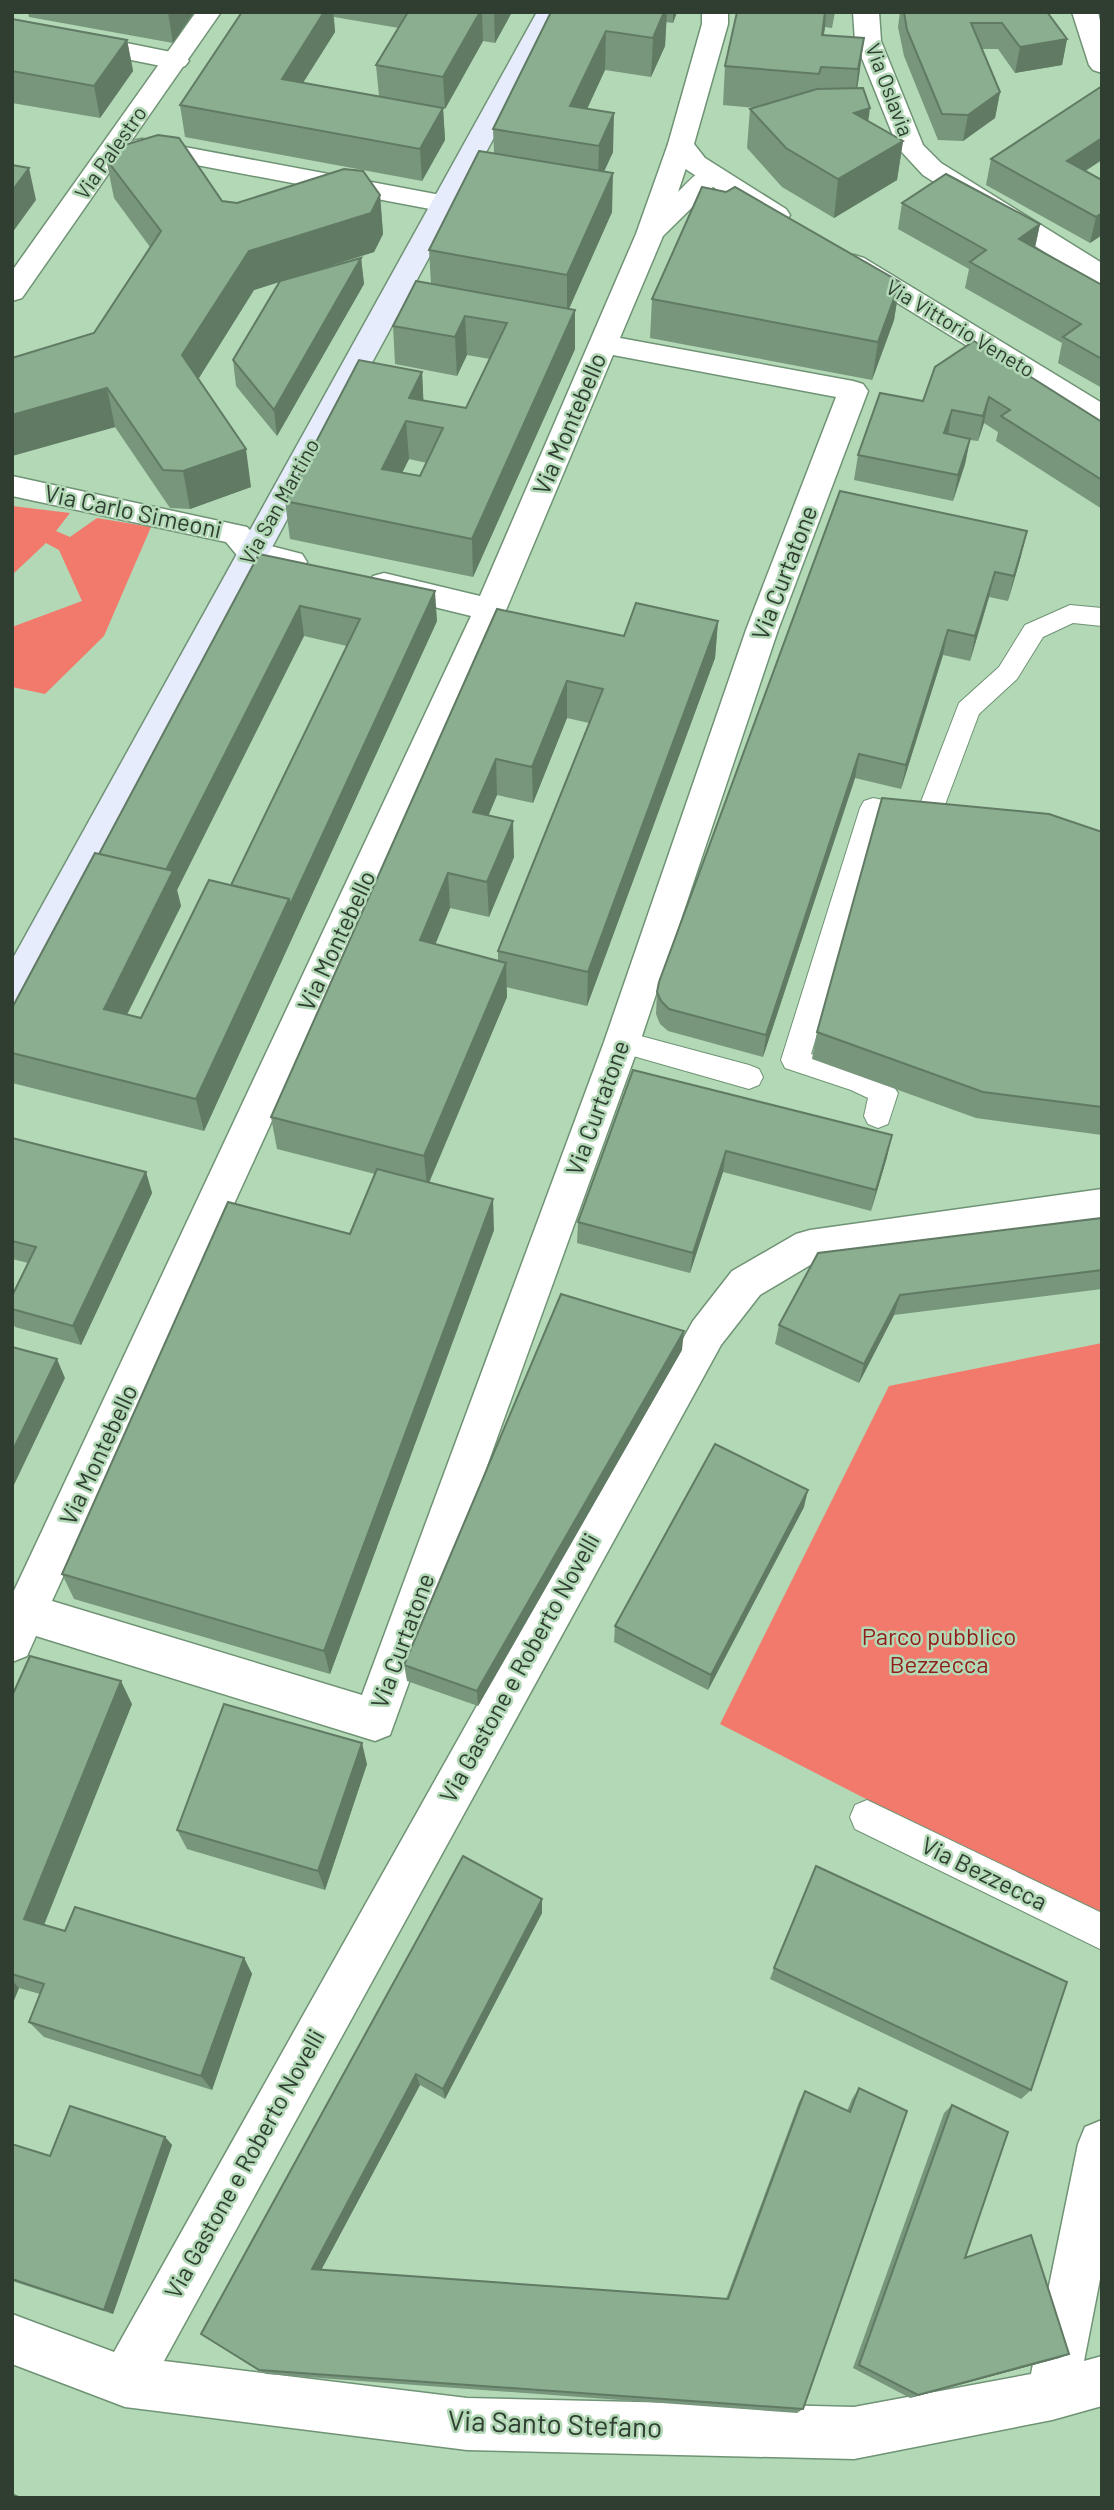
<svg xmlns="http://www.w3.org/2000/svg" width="1114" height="2510" viewBox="0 0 1114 2510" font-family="Barlow,sans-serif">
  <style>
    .green { fill: #f27a6c }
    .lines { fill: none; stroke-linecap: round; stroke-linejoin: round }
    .service-casing { stroke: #6f9374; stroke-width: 2 }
    .minor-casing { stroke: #6f9374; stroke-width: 3 }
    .tertiary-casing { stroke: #6f9374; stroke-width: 3 }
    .secondary-casing { stroke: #6f9374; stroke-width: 3 }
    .service { fill: #fff; fill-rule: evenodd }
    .minor { fill: #fff; fill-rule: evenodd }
    .tertiary { fill: #fff; fill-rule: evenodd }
    .secondary { fill: #e6ecfb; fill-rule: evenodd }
    .wall { fill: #77967b; fill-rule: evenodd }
    .shaded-wall { fill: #617a64 }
    .building { fill: #8aae8f; stroke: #617a64; stroke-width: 2; fill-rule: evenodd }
    .labels { text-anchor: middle; stroke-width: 5; stroke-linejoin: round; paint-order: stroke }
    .far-street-label { font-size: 21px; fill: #2f3e31; stroke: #b2d8b6 }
    .street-label { font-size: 24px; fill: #2f3e31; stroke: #b2d8b6 }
    .park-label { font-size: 24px; fill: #901e18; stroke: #b2d8b6 }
    .near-street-label { font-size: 28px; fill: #2f3e31; stroke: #b2d8b6 }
  </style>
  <rect width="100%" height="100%" fill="#b2d8b6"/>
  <g class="green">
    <path d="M12,506L70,513L56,531L70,537L97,518L151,527L104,636L45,694L12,687V627L82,601L59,550L46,543L12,575Z"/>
    <path d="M1102,1343V1920L720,1724L889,1386Z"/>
  </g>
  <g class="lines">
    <g class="service-casing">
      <g id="service">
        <path d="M1070,605L1102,608V626L1073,623L1043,637L1017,679L979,714L937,826L928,829L882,820L811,1054C834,1061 887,1072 898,1093L888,1124L878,1128L868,1124L864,1116L868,1098L851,1090L785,1068L781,1060L860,808L864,801L873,798L919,807L959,703L999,667L1025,625Z"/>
        <path d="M622,1031L749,1065L759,1069L763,1077L759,1085L749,1089L612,1050L608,1042L612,1034Z"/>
        <path d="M867,1800L1102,1913V1950L855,1829L850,1817L855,1805Z"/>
      </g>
    </g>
    <g class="minor-casing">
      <g id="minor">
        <path d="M853,12H879L881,41L923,145L941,163L1102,263V285L1092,282L923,175L898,148L855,41Z"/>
        <path d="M1072,12H1098L1102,30V73L1093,70L1089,65Z"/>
        <path d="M12,20L176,53L185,56L189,61L185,66L176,69L12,36Z"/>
        <path d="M681,136L690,138L694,144L678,192C691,180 701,164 722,169L725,175L663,236L620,338L853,381L863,384L868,391L778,630L640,1042L390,1735L375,1741L36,1636L27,1656L12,1662V1595L471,616L373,592L368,584L373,576L384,573L480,596L636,234L668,144L672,138ZM613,355L836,397L746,630L604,1042L362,1695L52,1601L506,610Z"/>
        <path d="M12,476L247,527L263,544L302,554L307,562L302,570L291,573L241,560L226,542L12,496Z"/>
        <path d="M1102,1189V1221L817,1261L760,1295L721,1345L164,2361L467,2398L854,2407L1031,2374L1078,2144L1085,2127L1102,2120V2269L1084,2361L1102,2356V2406L1052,2420L854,2459L467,2450L125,2407L12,2364V2314L114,2352L693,1321L732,1271L796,1234L810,1230Z"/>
      </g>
    </g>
    <g class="tertiary-casing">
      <g id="tertiary">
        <path d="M196,12H221L22,298L12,301V271Z"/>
        <path d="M702,12H728V24L694,144L705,158L786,209L790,215L786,221L776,223L766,221L687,170L677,161L668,144L702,24Z"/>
        <path d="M142,139L446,196L456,198L460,204L456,210L446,212L133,153L129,147L133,141Z"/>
        <path d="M854,255L864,258L1102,403V426L1092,423L844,270L840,264L844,258Z"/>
      </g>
    </g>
    <g class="secondary-casing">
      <path id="secondary" d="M537,12H562L25,1003L12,1007V960Z"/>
    </g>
    <use href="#service" class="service"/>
    <use href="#minor" class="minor"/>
    <use href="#tertiary" class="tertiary"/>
    <use href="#secondary" class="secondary"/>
  </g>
  <g class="wall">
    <path d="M28,12H194L173,43L29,17Z"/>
    <path d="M242,12H512L495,43L483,41L445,109L443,108L445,140L422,181L185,137L180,105ZM334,17L399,28L376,65L379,96L303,83L335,32Z"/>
    <path d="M551,12H677L673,23L666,22L665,46L651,77L605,70L587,108L613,152L604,171L612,212L569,309L575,349L473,577L290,539L285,501L422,372L423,400L466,408L490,359L467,355L457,376L395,364L393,326L431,284L429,250L494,153L493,129ZM409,459L427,463L420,476L402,473Z"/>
    <path d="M737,12H835L832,28L825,27L824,35L864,38L857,88L868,121L903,141L897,180L834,218L782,187L747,148L750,109L755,108L723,105L725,66Z"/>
    <path d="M900,12H1047L1067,39L1062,65L1015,73L998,49H982L1000,92L995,118L963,141L938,140L904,56L898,27Z"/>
    <path d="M12,19L127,40L133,71L100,118L12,103Z"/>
    <path d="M106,159L222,201L237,203L380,195L383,234L374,252L292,278L361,258L364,284L277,436L236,386L233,360L279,282L254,290L198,379L251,487L190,509L170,508L115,427L12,456V358L94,333L150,247L114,198Z"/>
    <path d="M991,159L1085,171L1102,235L1090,243L986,185Z"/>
    <path d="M902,203L1040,224L1035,248L1102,285V388L1058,363L1062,343L965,288L969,269L898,229Z"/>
    <path d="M900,282L894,320L872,380L650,338L652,299Z"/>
    <path d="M935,367L1102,422V509L996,441L998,432L984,423L978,441L970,440L965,464L953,501L854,480L858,455L923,401Z"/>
    <path d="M840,491L1021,556L1008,601L989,597L970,661L943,655L901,789L855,778L763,1057L668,1031L660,1024L656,1014L657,992Z"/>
    <path d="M259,554L437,621L204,1131L12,1083V1008L99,854ZM304,636L347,646L231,885L141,1018L127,1015L181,906L177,890Z"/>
    <path d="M497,609L624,636L718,621L715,658L587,1006L506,987L507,997L429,1183L494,1230L330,1674L74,1599L62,1574L350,1234L375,1174L277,1149L271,1117ZM567,718L589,723L498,951V961L435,944L450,908L489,917L514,857L488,816L497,795L533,803Z"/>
    <path d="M1102,832V1135L976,1118L812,1059L817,1032Z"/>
    <path d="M633,1070L887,1157L871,1211L723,1172L690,1273L577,1243L578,1222Z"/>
    <path d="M12,1138L146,1172L152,1193L81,1345L15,1327L12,1321V1296L28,1263L12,1259Z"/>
    <path d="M1102,1218V1289L894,1315L859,1383L775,1344L779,1325Z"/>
    <path d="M682,1350L478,1706L407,1681L404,1665Z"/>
    <path d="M804,1507L708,1690L614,1642L615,1626Z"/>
    <path d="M12,1696L132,1704L44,1925L65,1931L244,1958L252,1974L212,2090L44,2037L29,2022L40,1994L19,1988L12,2005Z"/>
    <path d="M367,1764L325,1890L187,1849L177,1830Z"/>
    <path d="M542,1899V1913L445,2099L420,2085L321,2270L726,2299L799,2102L805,2091L847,2111L852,2099L859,2088L803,2409L797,2413L266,2374L201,2334Z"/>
    <path d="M774,1968L1031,2090L1021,2099L770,1979Z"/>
    <path d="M952,2105L965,2258L1069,2354L1059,2358L910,2398L853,2368L944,2113Z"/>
    <path d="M165,2137L172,2145L113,2314L12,2281V2144L50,2156Z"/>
  </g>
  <g class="shaded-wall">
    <path d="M168,12H194L173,43Z"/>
    <path d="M324,12H333L335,32L285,111L282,79Z"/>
    <path d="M480,12H482L483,41L445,109L443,77Z"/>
    <path d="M494,12H512L495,43Z"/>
    <path d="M664,12H667L665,46L651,77L653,38Z"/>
    <path d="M673,12H677L673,23Z"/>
    <path d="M825,12H826L825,27L817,74Z"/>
    <path d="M606,31L605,70L572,142L570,106Z"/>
    <path d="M864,38L859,77L854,108L858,69Z"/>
    <path d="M1067,39L1062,65L1015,73L1020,47Z"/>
    <path d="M127,40L133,71L100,118L94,86Z"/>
    <path d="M1000,92L995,118L963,141L968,115Z"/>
    <path d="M443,108L445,140L422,181L420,149Z"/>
    <path d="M870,108L865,147L854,113Z"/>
    <path d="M614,113L613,152L598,185L599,146Z"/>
    <path d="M1102,138V160L1061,187L1067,161Z"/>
    <path d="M903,141L897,180L834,218L838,179Z"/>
    <path d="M29,168L36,200L12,233V191Z"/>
    <path d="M613,173L612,212L567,313V275Z"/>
    <path d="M380,195L383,234L374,252L254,290L189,394L182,355L249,251Z"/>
    <path d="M1102,213V235L1090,243L1096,217Z"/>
    <path d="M1040,224L1034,251L1019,239Z"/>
    <path d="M361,258L364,284L277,436L274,410Z"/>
    <path d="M900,282L894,320L872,380L878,342Z"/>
    <path d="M575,310V349L473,577L472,539Z"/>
    <path d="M465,316L467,355L457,376L455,337Z"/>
    <path d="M422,372L424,411L409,398Z"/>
    <path d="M107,388L115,427L12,456V415Z"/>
    <path d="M989,397L984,423L978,441L983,416Z"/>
    <path d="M952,410L948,435L944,433Z"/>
    <path d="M406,421L409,459L385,507L382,469Z"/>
    <path d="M970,439L965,464L953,501L958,475Z"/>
    <path d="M246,449L251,487L190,509L183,471Z"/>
    <path d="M1027,531L1021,556L1008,601L1014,576Z"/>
    <path d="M995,572L989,597L970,661L975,636Z"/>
    <path d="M435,591L437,621L204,1131L196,1099L289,899Z"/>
    <path d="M300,606L304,636L177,890L181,906L113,1042L104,1009L164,875Z"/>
    <path d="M718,621L715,658L587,1006L588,972Z"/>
    <path d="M948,630L943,655L901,789L906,765Z"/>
    <path d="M567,681V718L533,803L532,767Z"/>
    <path d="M859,754L855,778L763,1057L766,1035Z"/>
    <path d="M496,759L497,795L475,848L473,812Z"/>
    <path d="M513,821L514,857L489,917L487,882Z"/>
    <path d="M448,873L450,908L423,975L420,940Z"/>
    <path d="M506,963L507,997L427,1187L424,1156Z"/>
    <path d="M892,1135L887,1157L871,1211L876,1190Z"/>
    <path d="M726,1151L723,1172L690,1273L693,1253Z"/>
    <path d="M146,1172L152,1193L81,1345L73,1326Z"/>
    <path d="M493,1199L494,1230L330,1674L324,1651Z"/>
    <path d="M900,1295L894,1315L859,1383L864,1364Z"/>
    <path d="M684,1331L682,1350L478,1706L477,1691Z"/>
    <path d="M57,1359L65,1378L12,1489V1452Z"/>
    <path d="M808,1490L804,1507L708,1690L711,1675Z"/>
    <path d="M121,1681L132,1704L39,1937L24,1919Z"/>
    <path d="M362,1743L367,1764L325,1890L318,1871Z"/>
    <path d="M542,1899V1913L445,2099L443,2089Z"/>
    <path d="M244,1958L252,1974L212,2090L201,2076Z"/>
    <path d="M12,1980L19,1988L12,2005Z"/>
    <path d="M416,2074L420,2085L318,2276L312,2269Z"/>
    <path d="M165,2137L172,2145L113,2314L104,2310Z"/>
    <path d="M1069,2354L1059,2358L910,2398L918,2395Z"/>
    <path d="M12,2493L23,2498H14L12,2497Z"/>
  </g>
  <g class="building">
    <path d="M242,12H324L282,79L443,108L420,149L180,105Z"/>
    <path d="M408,12H480L443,77L376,65Z"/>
    <path d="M551,12H664L653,38L606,31L570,106L614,113L599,146L493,129Z"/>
    <path d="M737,12H825L822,35L864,38L858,69L821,67L819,74L725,66Z"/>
    <path d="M904,12H1047L1067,39L1020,47L1002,23H971L1000,92L968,115L942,114L907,30Z"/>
    <path d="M12,19L127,40L94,86L12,71Z"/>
    <path d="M1102,86V138L1067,161L1102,180V213L1096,217L991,159Z"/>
    <path d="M863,88L870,108L854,113L903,141L838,179L786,148L750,109L817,89Z"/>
    <path d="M158,135L179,138L222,201L237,203L344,169L363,171L380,195L371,213L249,251L182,355L246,449L183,471L163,470L107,388L12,415V358L94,333L161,231L106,159L111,149Z"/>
    <path d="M479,151L613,173L567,275L429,250Z"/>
    <path d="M12,165L29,168L12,191Z"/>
    <path d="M946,174L1040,224L1019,239L1102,285V359L1063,337L1081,324L970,262L986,250L902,203Z"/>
    <path d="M702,187L726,192L735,187L900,282L878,342L652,299Z"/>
    <path d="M361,258L274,410L233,360L280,281Z"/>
    <path d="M416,281L575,310L472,539L285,501L359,360L422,372L409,398L466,408L507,323L465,316L455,337L393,326ZM406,421L443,428L420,476L382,469Z"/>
    <path d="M974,341L1102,422V480L1001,416L1010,410L989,397L983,416L952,410L944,433L970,439L958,475L858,455L880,393L923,401L935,367Z"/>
    <path d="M840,491L1027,531L1014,576L995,572L975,636L948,630L906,765L859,754L766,1035L669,1009L661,1001L657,992L659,982Z"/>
    <path d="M259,554L435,591L290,905L289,899L231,885L360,619L300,606L166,870L99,854Z"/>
    <path d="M636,603L718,621L588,972L498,951L603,689L567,681L532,767L496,759L473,812L513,821L487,882L448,873L420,940L506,963L424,1156L271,1117L497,609L624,636Z"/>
    <path d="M882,798L1049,814L1102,832V1107L983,1092L817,1032Z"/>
    <path d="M95,853L173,871L104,1009L141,1018L209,880L289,899L196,1099L12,1053V1008Z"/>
    <path d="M633,1070L892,1135L876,1190L726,1151L693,1253L578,1222Z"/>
    <path d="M12,1138L146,1172L73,1326L12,1309V1296L36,1247L12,1241Z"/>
    <path d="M377,1169L493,1199L324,1651L62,1574L228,1202L350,1234Z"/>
    <path d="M1102,1218V1270L900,1295L864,1364L779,1325L818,1253Z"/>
    <path d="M561,1294L684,1331L477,1691L404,1665Z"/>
    <path d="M12,1347L57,1359L12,1452Z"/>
    <path d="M715,1444L808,1490L711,1675L615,1626Z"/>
    <path d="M30,1656L121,1681L24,1919L65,1931L75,1907L244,1958L201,2076L29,2022L44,1984L12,1974V1696Z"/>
    <path d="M224,1704L362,1743L318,1871L177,1830Z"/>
    <path d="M463,1856L542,1899L443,2089L416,2074L312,2269L728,2299L805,2091L850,2112L859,2088L907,2111L803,2409L259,2370L201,2334Z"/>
    <path d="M816,1866L1067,1982L1031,2090L774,1968Z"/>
    <path d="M952,2105L1008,2132L965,2258L1031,2235L1069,2354L918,2395L859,2365Z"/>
    <path d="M70,2106L165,2137L104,2310L12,2279V2144L50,2156Z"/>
  </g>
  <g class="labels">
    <g class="far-street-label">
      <text transform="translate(889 90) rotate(69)" y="7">Via Oslavia</text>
      <text transform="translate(111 153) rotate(-55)" y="7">Via Palestro</text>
      <text transform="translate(960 329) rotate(31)" y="7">Via Vittorio Veneto</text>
      <text transform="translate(280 502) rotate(-61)" y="7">Via San Martino</text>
    </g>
    <g class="street-label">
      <text transform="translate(570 424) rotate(-67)" y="8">Via Montebello</text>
      <text transform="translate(133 512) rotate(12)" y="8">Via Carlo Simeoni</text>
      <text transform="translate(785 573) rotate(-69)" y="8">Via Curtatone</text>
      <text transform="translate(337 941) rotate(-65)" y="8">Via Montebello</text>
      <text transform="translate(598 1108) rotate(-70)" y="8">Via Curtatone</text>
      <text transform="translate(99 1455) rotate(-65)" y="8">Via Montebello</text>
      <text transform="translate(403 1641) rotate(-70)" y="8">Via Curtatone</text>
      <text transform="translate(520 1668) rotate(-61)" y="8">Via Gastone e Roberto Novelli</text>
      <text transform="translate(984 1874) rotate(26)" y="8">Via Bezzecca</text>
      <text transform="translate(245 2164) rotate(-61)" y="8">Via Gastone e Roberto Novelli</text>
    </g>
    <g class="park-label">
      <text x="939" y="1645">Parco pubblico<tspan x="939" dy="28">Bezzecca</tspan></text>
    </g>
    <g class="near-street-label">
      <text transform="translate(555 2424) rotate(2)" y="10">Via Santo Stefano</text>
    </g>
  </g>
  <rect width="1114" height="2510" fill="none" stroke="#2f3e31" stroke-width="28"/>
</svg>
